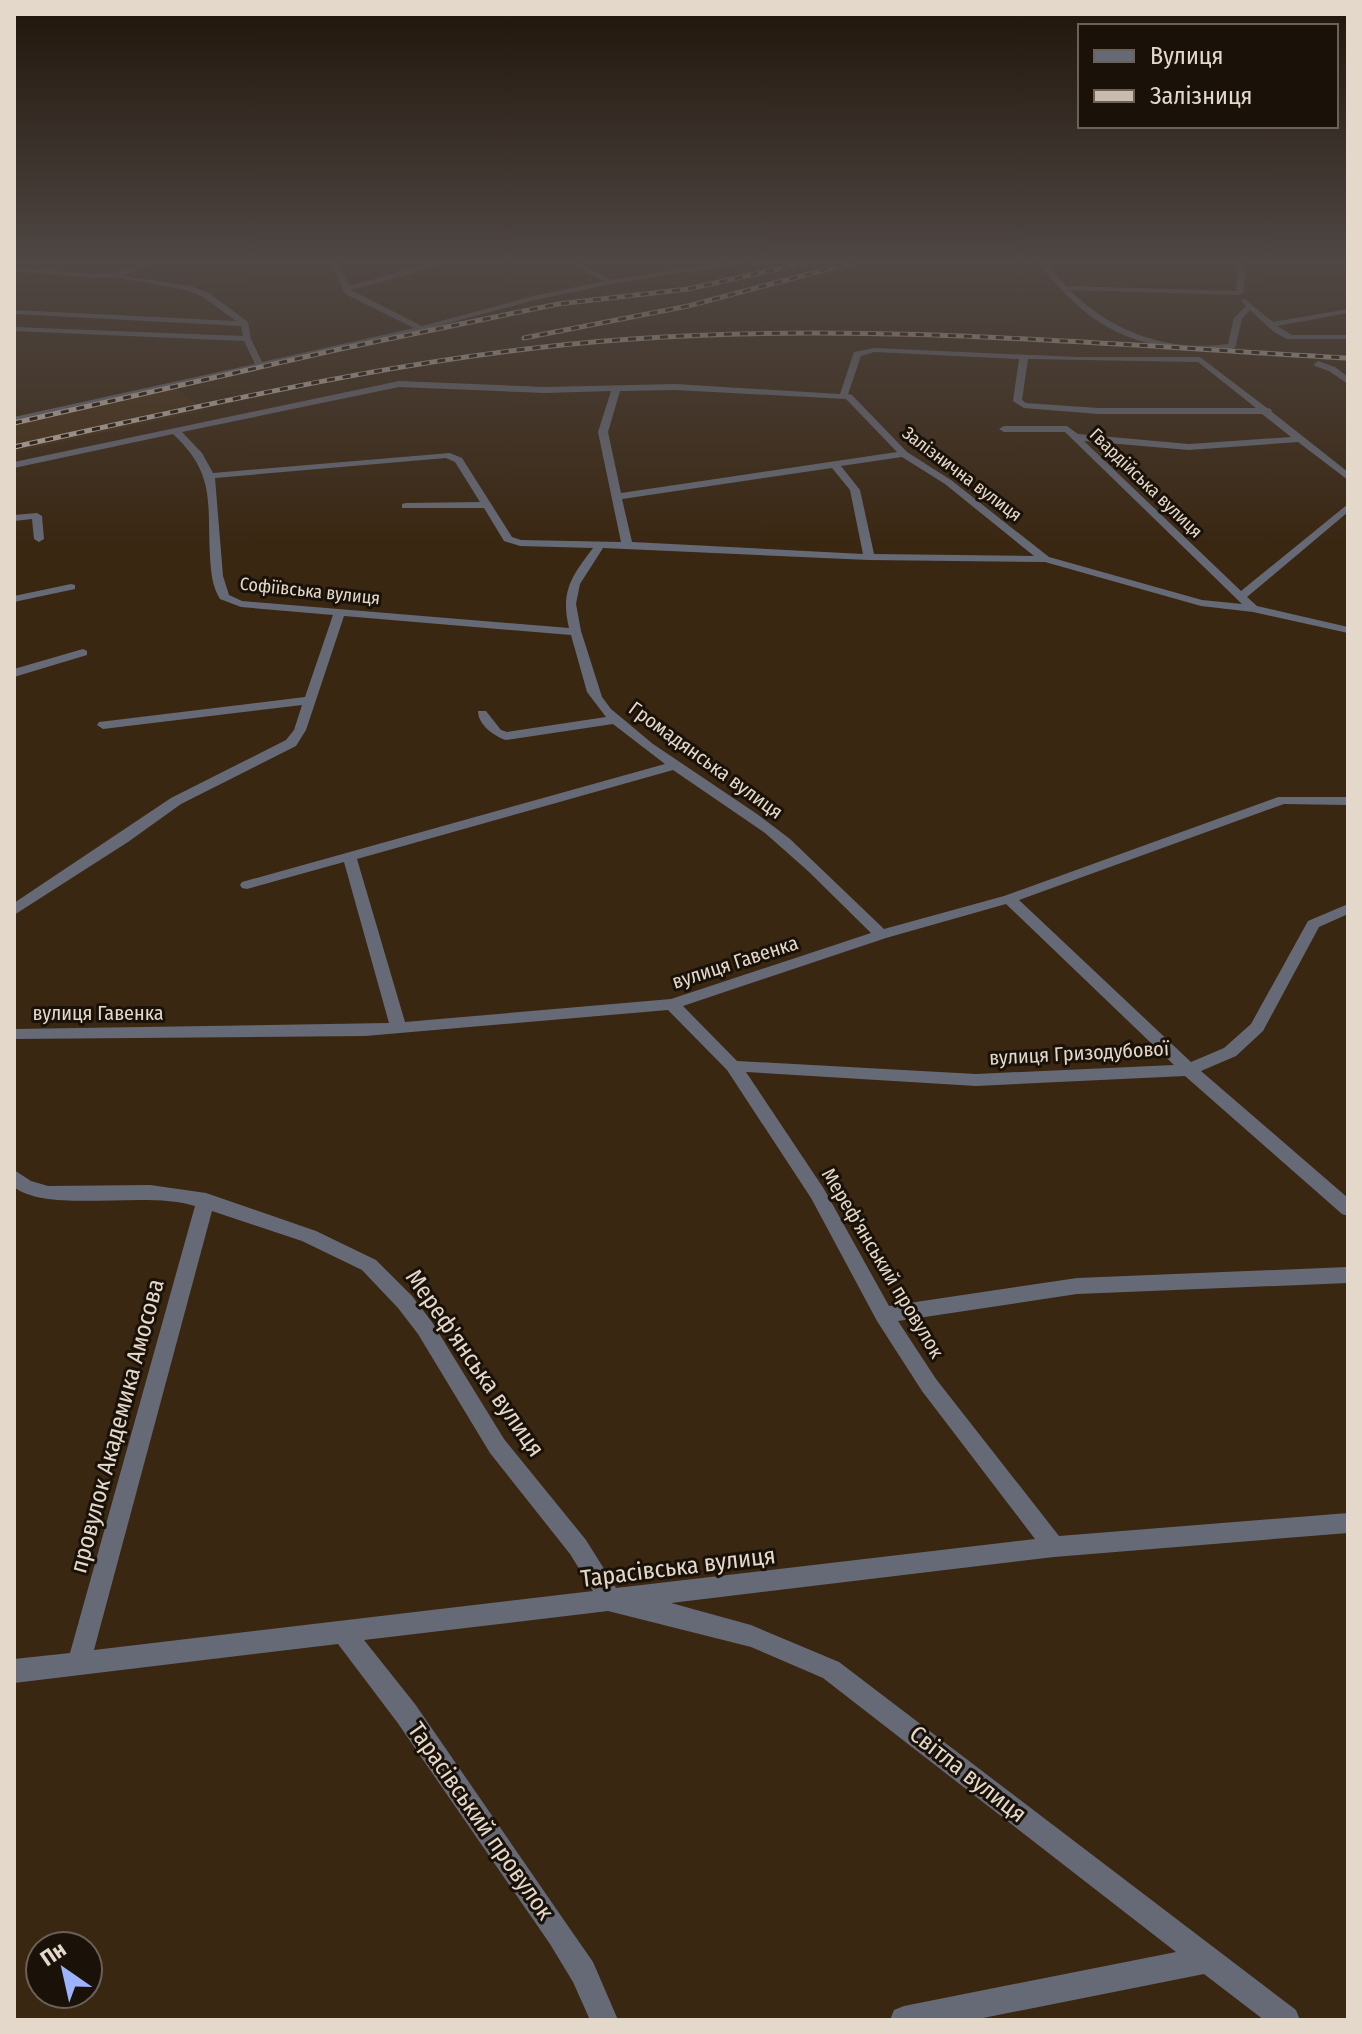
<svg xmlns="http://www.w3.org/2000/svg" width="1362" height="2034" viewBox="0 0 1362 2034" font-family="'Fira Sans Condensed',sans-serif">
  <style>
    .built { fill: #462e12 }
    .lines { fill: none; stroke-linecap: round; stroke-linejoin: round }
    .minor { fill: #666a76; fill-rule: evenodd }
    .rail-casing { stroke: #c9bcae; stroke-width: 5 }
    .rail { stroke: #1a1209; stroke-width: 3; stroke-dasharray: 8; stroke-linecap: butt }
    .labels { text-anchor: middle; stroke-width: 6; stroke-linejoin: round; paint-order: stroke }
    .far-street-label { font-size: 18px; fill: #e4d8cb; stroke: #1a1209 }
    .street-label { font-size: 20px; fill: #e4d8cb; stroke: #1a1209 }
    .near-street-label { font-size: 24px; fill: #e4d8cb; stroke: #1a1209 }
  </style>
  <rect width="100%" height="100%" fill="#3a2712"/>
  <path class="built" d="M173,387L206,410L14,452V422Z"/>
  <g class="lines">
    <g class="minor">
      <path d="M152,260H163L123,276L191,286L209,293L248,322L251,339L262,362L414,328L345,294L330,260H337L349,286L423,265L432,260H441L429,269L351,290L422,326L534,296L604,281L563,260H572L612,280L741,260H761L611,284L535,300L396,337L14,423V417L255,364L244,341L14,331V327L243,336L241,326L14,314V310L236,321L203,297L186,290L115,277L94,278L14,271V267L94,274L117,273Z"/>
      <path d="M1036,260H1043L1066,286L1236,291L1238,272L1235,260H1242L1246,272L1243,293L1239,295L1070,290C1113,333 1168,352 1228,344L1234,318L1246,306L1241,301L1245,299L1273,322L1348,309V313L1277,326L1292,335H1348V339H1287L1274,332L1250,310L1242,319L1235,348C1218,351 1202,350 1185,349C1115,344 1077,312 1036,260Z"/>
      <path d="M874,348L1077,357H1200L1267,408L1271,409L1272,412L1348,472V480L1298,442L1189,450L1084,441L1241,591L1348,504V512L1247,597L1257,606L1348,627V633L1253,612L1201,606L1045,562L869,560L603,548L580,584L576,604L581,631L602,697L611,709L653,744L757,814L790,839L884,929L1004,896L1278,797H1348V805L1284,804L1019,900L1191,1062L1224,1048L1251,1024L1308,921L1348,904V914L1319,927L1263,1031L1236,1056L1201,1071L1348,1198V1216L1342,1214L1185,1076L976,1086L746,1072L824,1189L889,1306L1077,1278L1348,1267V1283L1077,1294L898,1321L936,1379L1059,1536L1348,1513V1533L1054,1557L671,1603L751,1625L839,1662L1296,2010L1300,2020H1264L1204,1974L973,2020H890L894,2010L904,2006L1176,1952L823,1678L751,1647L608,1611L364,1640L415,1704L568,1926L593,1962L618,2020H590L573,1982L550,1944L397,1722L338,1644L14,1683V1659L70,1653L195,1206C147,1190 48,1214 14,1187V1170L31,1181L48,1186L150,1185L206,1193L316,1231L376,1260L412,1296L432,1322L504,1439L586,1540L616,1588L1035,1539L922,1391L877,1321L811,1198L727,1070L668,1010L365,1036L14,1039V1029L389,1023L344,862L247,889L242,888L240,885L242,882L665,764L613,724L506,740C493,736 478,724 478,711H486L501,730L507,732L606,717L587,692L571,635L344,616L306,730L296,746L181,804L128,842L14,915V903L171,798L286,740L294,730L302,705L103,729L97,725L99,722L305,697L333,615L241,607L220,599C212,586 211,572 210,556C207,502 216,474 173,434L14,468V462L399,381L545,387L675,384L840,394L854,352ZM874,352L1019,359L1013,401L1024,408L1098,414H1262L1291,437L1189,444L1078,434L1067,426H1004L999,429L1004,432H1065L1242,604L1202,600L1049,557L951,480L907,452L852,395L848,394L861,356ZM1028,359L1198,362L1256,408H1098L1026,403L1022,400ZM399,387L545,393L611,391L598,432L621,542L521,540L512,537L462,458L450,453L213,473L202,453L182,432ZM675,390L846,399L897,452L621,493L608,432L620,391ZM902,457L945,484L1034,556L874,554L860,490L841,466ZM446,458L455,462L480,502L406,503L402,504V508H484L504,541L520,546L593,548C572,576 560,591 569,628L242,601L229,595L223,576L215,478ZM832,468L850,490L863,554L632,542L622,499ZM673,770L765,833L808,871L871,933L671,999L405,1022L357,859ZM1006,904L1174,1065L976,1074L737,1061L683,1006L886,938ZM212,1211L302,1241L362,1270L398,1308L418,1334L490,1453L570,1554L593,1591L94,1650Z"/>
      <path d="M1318,361L1335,367L1348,377V384L1329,371L1315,366L1314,364Z"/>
      <path d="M37,513L42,516L44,539L39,542L34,539L32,519L14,521V515Z"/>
      <path d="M71,584L75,585V589L14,602V596Z"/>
      <path d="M83,649L87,651V655L14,677V669Z"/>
    </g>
    <g class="rail-casing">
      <g id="rail">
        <path d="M524,338L688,306L862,260"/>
        <path d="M14,423L340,349L558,304L688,289L804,263"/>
        <path d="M14,447C219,402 423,353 632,339C871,322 1110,345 1348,358"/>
      </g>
    </g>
    <use href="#rail" class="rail"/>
  </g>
  <linearGradient id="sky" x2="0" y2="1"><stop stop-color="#20150a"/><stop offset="0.48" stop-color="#4f4744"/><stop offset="1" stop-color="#4f4744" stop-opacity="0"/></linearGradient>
  <rect width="1362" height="545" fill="url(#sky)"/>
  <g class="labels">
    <g class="far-street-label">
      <text transform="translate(962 474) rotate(37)" y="6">Залізнична вулиця</text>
      <text transform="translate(1146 483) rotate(44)" y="6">Гвардійська вулиця</text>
      <text transform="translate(310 591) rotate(6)" y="6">Софіївська вулиця</text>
    </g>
    <g class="street-label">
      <text transform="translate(706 760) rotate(36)" y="7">Громадянська вулиця</text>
      <text transform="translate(735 962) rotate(-18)" y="7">вулиця Гавенка</text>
      <text x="98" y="1020">вулиця Гавенка</text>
      <text transform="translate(1079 1053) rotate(-3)" y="7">вулиця Гризодубової</text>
      <text transform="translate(883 1263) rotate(59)" y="7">Мереф'янський провулок</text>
    </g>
    <g class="near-street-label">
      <text transform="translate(475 1363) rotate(55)" y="8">Мереф'янська вулиця</text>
      <text transform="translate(117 1426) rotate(-75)" y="8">провулок Академика Амосова</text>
      <text transform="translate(678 1567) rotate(-7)" y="8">Тарасівська вулиця</text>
      <text transform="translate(968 1774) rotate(38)" y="8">Світла вулиця</text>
      <text transform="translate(481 1821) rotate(55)" y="8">Тарасівський провулок</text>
    </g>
  </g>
  <rect width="1362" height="2034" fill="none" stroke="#e4d8cb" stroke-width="32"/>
  <rect x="1078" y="24" width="260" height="104" fill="#1a1209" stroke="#6b6157" stroke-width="2"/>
  <rect x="1094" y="50" width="40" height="12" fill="#666a76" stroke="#6b6157" stroke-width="2"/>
  <text x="1150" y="64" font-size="24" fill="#e4d8cb">Вулиця</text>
  <rect x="1094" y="90" width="40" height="12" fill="#c9bcae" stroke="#6b6157" stroke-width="2"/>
  <text x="1150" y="104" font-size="24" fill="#e4d8cb">Залізниця</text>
  <g transform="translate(64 1970) rotate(326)"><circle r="38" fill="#1a1209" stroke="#6b6157" stroke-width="2"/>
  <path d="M0-6L14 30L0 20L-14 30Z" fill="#9db4fd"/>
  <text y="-12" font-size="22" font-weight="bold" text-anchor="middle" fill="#e4d8cb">Пн</text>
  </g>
</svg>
